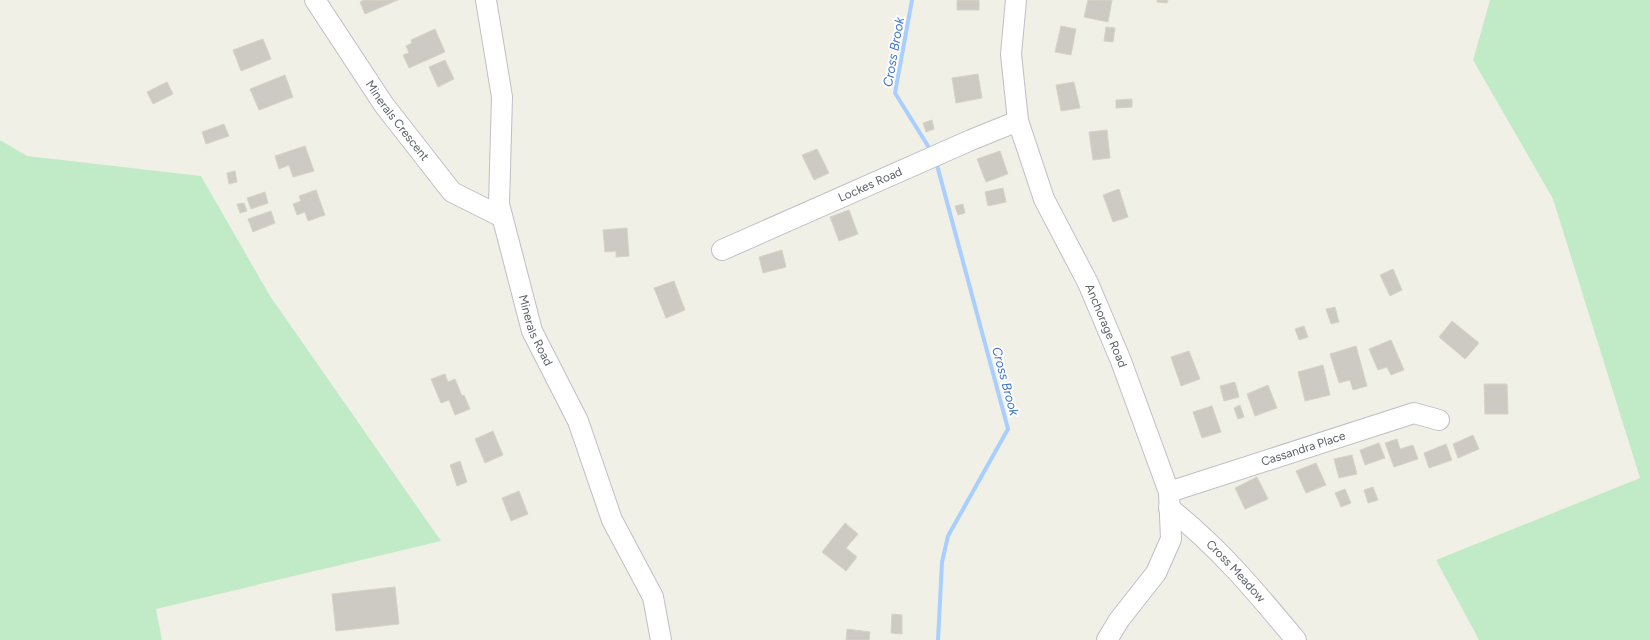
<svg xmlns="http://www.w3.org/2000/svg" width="1650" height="640" viewBox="0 0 1650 640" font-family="Figtree,sans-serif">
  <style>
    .green { fill: #c1ebc6 }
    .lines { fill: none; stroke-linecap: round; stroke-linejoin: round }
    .stream { stroke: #a8cfff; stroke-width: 4 }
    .building { fill: #cccac3; stroke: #d7d3c4 }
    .minor-casing { stroke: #bdbfc6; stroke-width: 22 }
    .minor { stroke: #fff; stroke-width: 20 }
    .labels { text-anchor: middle; stroke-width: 4; stroke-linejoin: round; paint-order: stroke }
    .street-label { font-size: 12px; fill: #5d6168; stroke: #fff }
    .water-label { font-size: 13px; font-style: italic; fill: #3e73cf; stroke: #fff }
  </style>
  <rect width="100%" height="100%" fill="#f1f0e6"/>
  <g class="green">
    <path d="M1490,0H1650V640H1479L1436,560L1640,478L1553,199L1473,60Z"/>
    <path d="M0,140L27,156L201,176L270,296L441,541L156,609L162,640H0Z"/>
  </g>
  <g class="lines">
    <g class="stream">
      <path d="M912,0L895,93L928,146"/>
      <path d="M937,165L1008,429L948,536L942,562L938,640"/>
    </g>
  </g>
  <g class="building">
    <path d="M364,0H398L365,14L360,2Z"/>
    <rect x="957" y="0" width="22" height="10"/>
    <path d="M1088,0H1112L1108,22L1084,17Z"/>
    <path d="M1157,0H1168L1167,3L1157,2Z"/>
    <path d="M1061,26L1076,29L1071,55L1055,52Z"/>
    <path d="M1106,27L1115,28L1113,42L1104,41Z"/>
    <path d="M435,29L445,52L409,68L403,55L409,53L406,46L412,43L411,40Z"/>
    <path d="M263,39L271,59L241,71L233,50Z"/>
    <path d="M445,60L454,79L438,87L429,67Z"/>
    <path d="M978,74L982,98L956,103L952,78Z"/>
    <path d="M285,75L293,97L259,110L250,89Z"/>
    <path d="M167,82L173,94L153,104L147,92Z"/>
    <path d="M1074,82L1080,108L1061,111L1056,85Z"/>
    <path d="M1132,99V107L1116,108V100Z"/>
    <path d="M932,120L934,129L926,132L923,123Z"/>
    <path d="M224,124L229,136L206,144L202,132Z"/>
    <path d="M1107,130L1110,158L1093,160L1089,132Z"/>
    <path d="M305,146L314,171L293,177L289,165L279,169L275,156Z"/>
    <path d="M817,149L829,173L814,180L802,155Z"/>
    <path d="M1000,151L1008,174L986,182L977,159Z"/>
    <path d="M235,171L237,182L229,184L227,173Z"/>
    <path d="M1003,188L1006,202L988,206L985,192Z"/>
    <path d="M1119,189L1128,217L1113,222L1103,195Z"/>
    <path d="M316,190L325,215L308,221L305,212L297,215L293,204L301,201L299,196Z"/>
    <path d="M265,192L268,203L251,209L247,198Z"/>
    <path d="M244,203L247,211L240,213L237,204Z"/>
    <path d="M963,204L965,213L958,215L955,206Z"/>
    <path d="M849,210L858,234L839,241L830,217Z"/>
    <path d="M271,211L275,223L253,232L248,219Z"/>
    <path d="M627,228L629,256L616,257V251L605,252L603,230Z"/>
    <path d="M782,250L786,267L763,273L759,257Z"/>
    <path d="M1393,269L1402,290L1390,296L1380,275Z"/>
    <path d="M674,281L685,310L666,318L654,288Z"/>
    <path d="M1335,307L1339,322L1331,324L1326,309Z"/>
    <path d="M1452,321L1479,343L1465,359L1439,337Z"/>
    <path d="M1304,326L1308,337L1299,340L1295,329Z"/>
    <path d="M1391,340L1404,370L1391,375L1387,367L1378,370L1369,349Z"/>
    <path d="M1356,346L1367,386L1353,390L1350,380L1339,383L1330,354Z"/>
    <path d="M1189,351L1200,379L1181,386L1171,357Z"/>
    <path d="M1323,365L1330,395L1305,401L1298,372Z"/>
    <path d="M445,374L448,382L455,379L462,396L464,395L470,409L455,415L449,400L441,403L431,379Z"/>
    <path d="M1235,382L1239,397L1224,401L1220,386Z"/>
    <path d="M1484,384H1507L1508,414H1485Z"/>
    <path d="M1268,385L1277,408L1255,416L1247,394Z"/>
    <path d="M1240,405L1244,417L1238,419L1234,408Z"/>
    <path d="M1212,406L1221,432L1202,438L1193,412Z"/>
    <path d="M493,431L503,455L485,463L475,439Z"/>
    <path d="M1473,435L1479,449L1458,458L1453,444Z"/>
    <path d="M1397,439L1400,449L1413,445L1418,459L1394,467L1385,443Z"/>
    <path d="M1379,443L1385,458L1365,465L1360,450Z"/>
    <path d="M1446,444L1452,460L1429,468L1424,453Z"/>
    <path d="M1352,455L1357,474L1339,478L1334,459Z"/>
    <path d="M460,461L467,482L457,486L450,465Z"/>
    <path d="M1316,463L1326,485L1306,493L1296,471Z"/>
    <path d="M1257,477L1268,499L1245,509L1235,488Z"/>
    <path d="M1373,487L1378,500L1368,503L1364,490Z"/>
    <path d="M1345,489L1351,503L1341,507L1335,493Z"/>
    <path d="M519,491L528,514L511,521L502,498Z"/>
    <path d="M845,523L858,534L846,548L857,557L846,571L822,552Z"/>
    <path d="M395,587L399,624L336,631L332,594Z"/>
    <path d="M892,614L902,615V634L891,633Z"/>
    <path d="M847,629L870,632L869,640H846Z"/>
  </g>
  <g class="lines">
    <g class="minor-casing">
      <g id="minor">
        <path id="s1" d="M315,0L384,105L452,192L502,217"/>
        <path id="s2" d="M486,0L502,97L499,204L532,331L578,421L612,520L653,597L661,640"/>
        <path id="s3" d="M1016,0L1011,54L1018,121L1044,199L1088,283L1121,361L1169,492L1171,539L1156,573L1119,620L1107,640"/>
        <path id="s4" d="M722,250L971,140L1018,121"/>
        <path id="s5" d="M1169,492L1414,413L1439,420"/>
        <path id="s6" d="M1169,508C1218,546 1257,593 1296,640"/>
      </g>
    </g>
    <use href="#minor" class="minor"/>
  </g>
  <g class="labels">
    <g class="street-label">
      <text dy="4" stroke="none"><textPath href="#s1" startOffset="146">Minerals Crescent</textPath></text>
      <text dy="4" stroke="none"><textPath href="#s4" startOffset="162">Lockes Road</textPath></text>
      <text dy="4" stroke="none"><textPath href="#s3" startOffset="345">Anchorage Road</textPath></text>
      <text dy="4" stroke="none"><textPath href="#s2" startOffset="337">Minerals Road</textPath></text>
      <text dy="4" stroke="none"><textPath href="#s5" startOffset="141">Cassandra Place</textPath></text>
      <text dy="4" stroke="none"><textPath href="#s6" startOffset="92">Cross Meadow</textPath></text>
    </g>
    <g class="water-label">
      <text transform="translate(893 52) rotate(-80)" y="5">Cross Brook</text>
      <text transform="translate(1006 381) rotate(75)" y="5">Cross Brook</text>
    </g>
  </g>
</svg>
